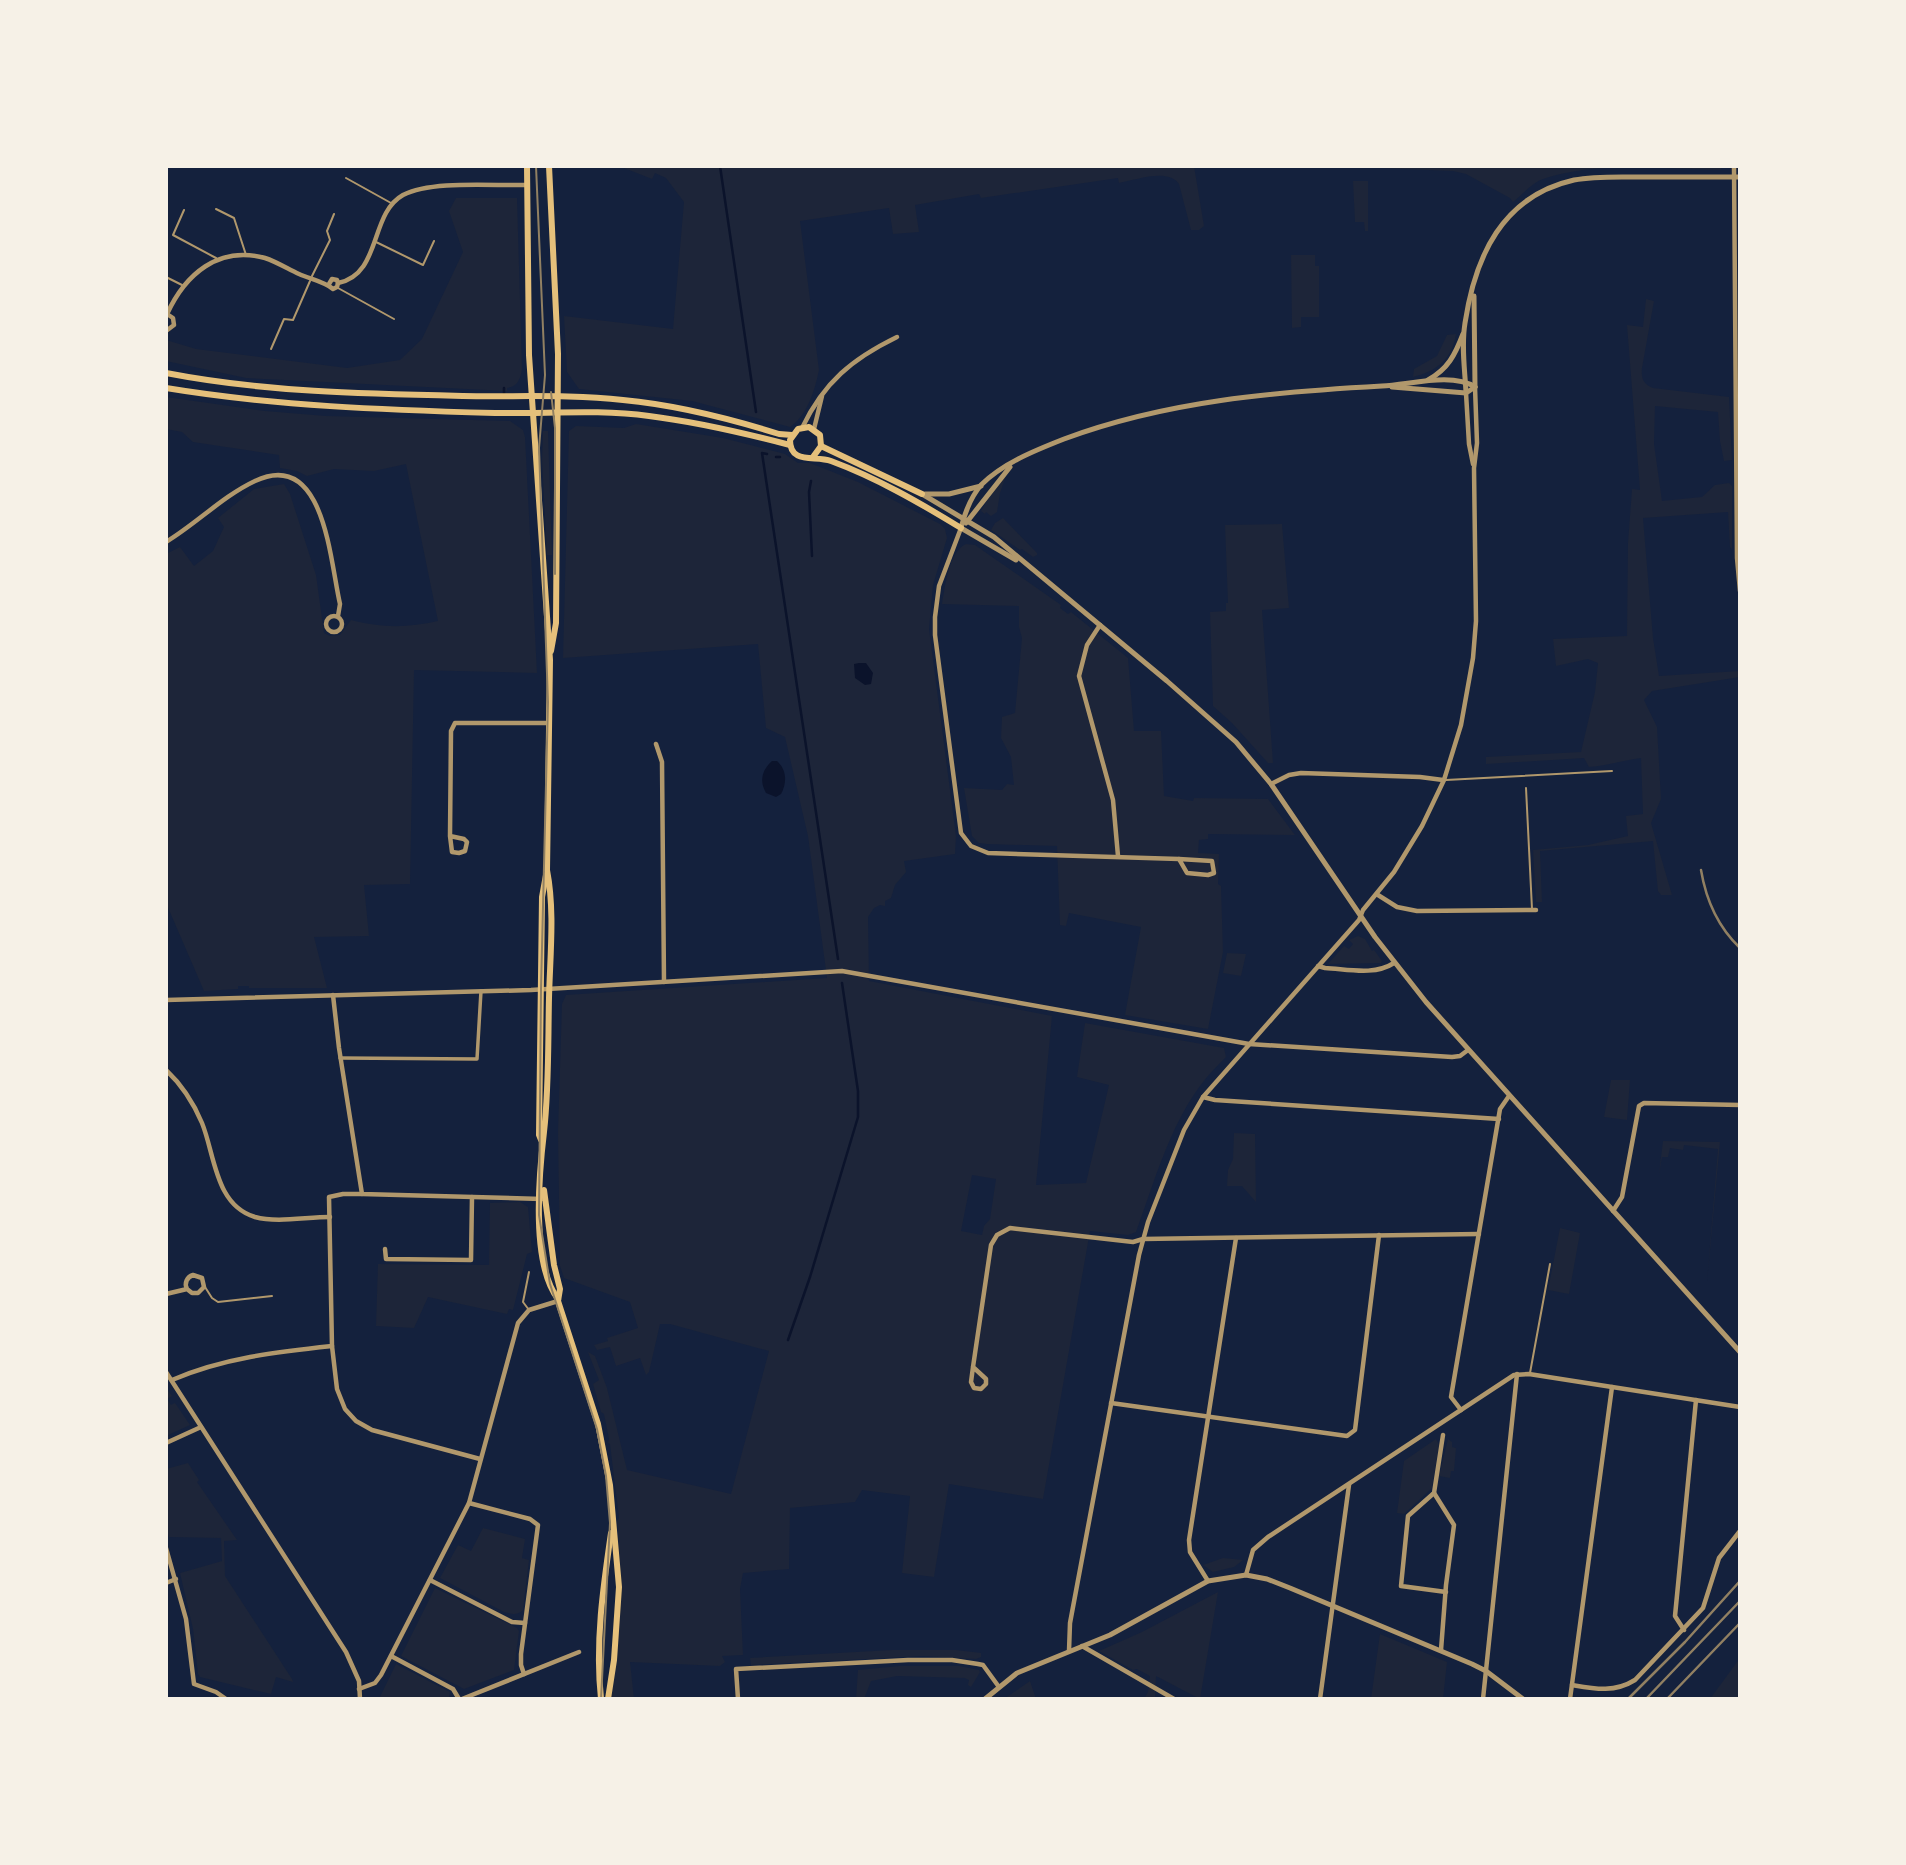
<svg xmlns="http://www.w3.org/2000/svg" width="1906" height="1865" viewBox="0 0 1906 1865" font-family="Barlow,sans-serif">
  <style>
    .green { fill: #1d2539; fill-rule: evenodd }
    .water { fill: #0b132b }
    .lines { fill: none; stroke-linecap: round; stroke-linejoin: round }
    .stream { stroke: #0b132b; stroke-width: 2.5 }
    .service { stroke: #b1986c; stroke-width: 2 }
    .pedestrian { stroke: #b1986c; stroke-width: 3.5 }
    .minor { stroke: #b1986c; stroke-width: 4.5 }
    .tertiary { stroke: #b1986c; stroke-width: 5 }
    .secondary { stroke: #e5c07b; stroke-width: 6 }
    .tram { stroke: #918062; stroke-width: 2 }
    .rail { stroke: #918062; stroke-width: 2.5 }
  </style>
  <rect width="100%" height="100%" fill="#14213d"/>
  <g class="green">
    <path d="M619,166H1194L1204,226L1199,230H1191L1179,184C1168,168 1136,180 1119,183L1118,178L981,198L979,194L915,205L919,232L893,234L889,208L800,221L819,370C815,390 807,416 790,427L692,401L579,389L567,372L564,316L673,329L684,202L666,178L655,173L652,179Z"/>
    <path d="M1331,166H1723L1720,170C1665,169 1596,161 1543,179C1532,183 1522,195 1513,202L1510,198L1466,174L1453,171Z"/>
    <path d="M1353,181H1368V231H1365L1364,222H1355Z"/>
    <path d="M456,198H517L522,369C520,380 518,386 507,388V391L246,378L166,361V340L196,349L347,368L400,360L422,339L463,252L449,211Z"/>
    <path d="M1291,255H1315V266H1319V317H1301V327L1292,328Z"/>
    <path d="M1646,299L1654,301L1642,368C1641,378 1643,384 1653,388L1729,397L1732,460L1724,461L1720,441L1718,412L1655,406L1654,444L1662,501L1702,497L1715,485L1729,483L1732,486V550L1730,547L1728,512L1643,518L1653,638L1659,676L1740,671V677L1652,691L1644,700L1657,727L1661,799L1651,823L1672,895H1661L1658,891L1653,841L1540,851L1542,902H1536L1533,850L1588,845L1628,836L1626,816L1643,814L1641,758C1623,760 1608,766 1589,767L1584,758L1486,764V757L1581,752L1595,692L1598,663L1588,659L1556,666L1553,639L1627,636L1628,543L1632,489L1640,490L1627,325L1643,327Z"/>
    <path d="M1456,334C1452,359 1437,371 1413,377L1414,369L1437,356L1447,335Z"/>
    <path d="M166,397L265,411L326,416L510,421L523,430L525,437L537,673L414,670L410,884L364,885L369,936L314,937L327,988H249V986H238V989L204,991L166,903V554L180,547L194,566L213,551L224,527L218,518L254,489L284,484L290,494L316,575L324,633L330,636L340,635L351,620C382,628 407,628 438,621L406,464L374,471L334,469L307,476L297,471L280,468L279,455L193,442L182,432L166,429Z"/>
    <path d="M636,424L723,438L785,454L798,463H810L858,482L940,524L945,529L947,538L933,585L929,629L956,836L955,854L904,861L906,872L895,885L891,898L885,901V906L880,905L874,908L868,917L869,981L1052,1016L1036,1185L1086,1183L1109,1085L1077,1077L1085,1023L1224,1048L1226,1057C1217,1066 1208,1075 1200,1086C1169,1128 1154,1183 1136,1232L1128,1235L1090,1231L1043,1499L949,1484L934,1577L902,1573L910,1496L862,1490L855,1502L790,1508L789,1569L743,1573L740,1589L743,1655L722,1656L725,1662L720,1666L630,1662L634,1699H610L621,1576L617,1521L619,1518L610,1444L608,1443L609,1439L604,1414L601,1412L593,1384L599,1380L588,1352L595,1356L607,1388L627,1470L731,1494L769,1351L670,1324H660L649,1372L646,1375L640,1358L616,1366L610,1347L597,1350L594,1345L608,1341L607,1338L638,1328L630,1302L564,1278L560,1266L558,1132L562,1004L566,995L827,978L808,836L785,737L766,728L758,644L563,658L569,431L576,426L624,428ZM972,1175L996,1179L990,1219L984,1226L982,1235L961,1231Z"/>
    <path d="M543,431H548L552,555H547L542,460Z"/>
    <path d="M1006,476L1000,493L997,512L991,516L986,512L985,514L981,511L989,497Z"/>
    <path d="M1003,518L1037,553V555L1033,557L1022,549L1020,550L991,530L995,523Z"/>
    <path d="M1282,524L1289,608L1262,610L1273,763H1268L1232,723L1213,706L1210,612L1226,611V603H1228L1225,525Z"/>
    <path d="M966,544L975,545L1061,605L1060,608L1068,614L1071,612L1128,658L1134,731H1161L1164,796L1193,801L1194,798L1268,799L1295,835L1208,834V839L1199,840L1198,853L1219,854L1218,884L1221,886L1223,952L1208,1029L1125,1015L1141,927L1069,913L1066,926L1060,925L1057,846L987,844L979,843L972,836L964,788L1002,790L1007,784L1014,785L1011,757L1001,738L1002,717L1015,713L1022,638L1019,627V606L942,604C945,587 949,551 966,544Z"/>
    <path d="M1358,936L1365,939L1372,951L1374,950L1382,961L1381,963L1328,964L1344,946L1349,949L1353,944L1349,940Z"/>
    <path d="M1227,953L1246,954L1241,976L1223,973Z"/>
    <path d="M1611,1080H1630L1627,1120L1604,1117Z"/>
    <path d="M1234,1133L1255,1134L1256,1202L1242,1186H1227L1228,1170L1233,1159Z"/>
    <path d="M1663,1141L1720,1142L1707,1282L1718,1149L1684,1145L1683,1150L1670,1148L1668,1157H1662L1659,1174Z"/>
    <path d="M520,1202L528,1207L532,1252L527,1254L513,1310L509,1309L507,1314L428,1297L414,1328L376,1326L378,1264L489,1265L490,1203Z"/>
    <path d="M1560,1228L1580,1233L1569,1294L1548,1290Z"/>
    <path d="M166,1388L172,1396L167,1399L171,1405L175,1403L190,1425L166,1436Z"/>
    <path d="M1436,1439L1439,1445L1432,1488L1404,1514L1397,1513L1404,1461Z"/>
    <path d="M1448,1439L1452,1442V1447L1456,1448L1454,1471H1451L1450,1478L1439,1476Z"/>
    <path d="M188,1463L199,1480L197,1482L237,1540L224,1541L225,1576L292,1679L293,1682L276,1677L271,1694L200,1677L198,1674L193,1629L180,1573L222,1561L221,1538L169,1537L166,1529V1469Z"/>
    <path d="M483,1528L525,1539L522,1558L529,1560L523,1610C516,1616 512,1614 504,1612L440,1578L458,1545L471,1551Z"/>
    <path d="M1223,1558L1243,1560L1234,1567L1213,1572L1203,1565Z"/>
    <path d="M435,1588L517,1628L519,1631L514,1670L464,1689L401,1656Z"/>
    <path d="M1218,1592L1200,1699L1156,1676L1155,1699H1144L1148,1692L1150,1676L1137,1669L1133,1670L1099,1651L1142,1632Z"/>
    <path d="M1380,1634L1447,1662L1443,1699H1371Z"/>
    <path d="M892,1650H956L981,1653V1657L976,1659L923,1656L751,1665L750,1658Z"/>
    <path d="M1740,1658V1699H1710Z"/>
    <path d="M396,1664L450,1692L449,1697L443,1699H379Z"/>
    <path d="M899,1666H959L979,1670L980,1672L971,1687L968,1685L969,1680L965,1678L897,1676L871,1681L864,1699H856L858,1670Z"/>
    <path d="M1030,1681L1036,1699H1004Z"/>
  </g>
  <g class="water">
    <path d="M859,663H866L873,673L871,684L865,685L855,678L854,664Z"/>
    <path d="M772,761H777C787,770 787,783 781,794L776,797L766,793C759,781 762,770 772,761Z"/>
  </g>
  <g class="lines">
    <g class="stream">
      <path d="M720,166L756,412"/>
      <path d="M504,396V388"/>
      <path d="M767,454L762,453L838,959"/>
      <path d="M776,457H780"/>
      <path d="M811,481L809,492L812,556"/>
      <path d="M788,1340L810,1277L858,1117V1091L842,983"/>
    </g>
    <g class="service">
      <path d="M346,178L391,203"/>
      <path d="M216,209L234,218L246,255"/>
      <path d="M184,210L173,235L216,258"/>
      <path d="M376,242L423,265L434,241"/>
      <path d="M312,276L330,240L327,231L334,214"/>
      <path d="M166,277L182,285"/>
      <path d="M338,288L394,319"/>
      <path d="M271,349L284,319L293,320L310,281"/>
      <path d="M1446,780L1612,771"/>
      <path d="M1526,788L1532,909"/>
      <path d="M529,1272L523,1302L529,1310"/>
      <path d="M205,1287L212,1298L218,1302L272,1296"/>
      <path d="M1530,1373L1550,1264"/>
    </g>
    <path class="pedestrian" d="M340,1058L477,1059L481,991"/>
    <g class="minor">
      <path d="M1734,166L1737,558L1740,591"/>
      <path d="M329,284L332,279L337,280L338,283C382,274 369,214 403,195C432,180 493,186 527,185"/>
      <path d="M167,314C185,275 218,245 265,258C277,262 288,269 299,274C310,279 325,282 333,289L337,287L338,283"/>
      <path d="M166,331L174,325L173,318L167,314"/>
      <path d="M1466,393L1469,444L1473,464"/>
      <path d="M802,428C824,382 852,359 897,337"/>
      <path d="M814,429L822,396"/>
      <path d="M961,528L939,586L935,617V635L961,833L971,846L988,853L1179,859"/>
      <path d="M166,542C196,524 223,496 255,481C325,448 330,562 340,604L338,616"/>
      <circle cx="334" cy="624" r="8"/>
      <path d="M1100,625L1087,645L1079,676L1113,800L1118,856"/>
      <path d="M656,744L662,762L664,982"/>
      <path d="M1271,784L1289,775L1301,773L1420,777L1443,780"/>
      <path d="M450,836L464,839L467,842L465,851L459,853L452,852L450,836L451,731L455,723H549"/>
      <path d="M1179,859L1212,861L1214,873L1208,875L1187,873Z"/>
      <path d="M1378,895L1397,907L1417,911L1536,910"/>
      <path d="M1318,966L1325,968C1347,969 1374,976 1394,963"/>
      <path d="M333,995L339,1048L362,1194L542,1199"/>
      <path d="M166,1000L531,990L842,971L1249,1044L1452,1057L1460,1056L1468,1050"/>
      <path d="M166,1070C181,1084 194,1104 202,1123C215,1155 215,1205 255,1217C277,1223 306,1217 330,1217"/>
      <path d="M1203,1097L1215,1100L1499,1119"/>
      <path d="M362,1194H343L329,1197L332,1346L337,1389L345,1409L356,1421L372,1430L480,1459"/>
      <path d="M1613,1211L1622,1197L1639,1106L1644,1103L1740,1105"/>
      <path d="M385,1249L386,1259L471,1260L472,1197"/>
      <path d="M166,1294L187,1289L192,1293H198L204,1287L202,1278L193,1275C187,1277 184,1283 187,1289"/>
      <path d="M973,1367L986,1379V1384L981,1389L974,1388L971,1382L973,1367L991,1245L997,1235L1010,1228L1133,1242L1143,1239L1479,1234"/>
      <path d="M166,1372L346,1652L359,1681L360,1699"/>
      <path d="M172,1380C223,1358 276,1352 332,1346"/>
      <path d="M1111,1403L1347,1436L1355,1430L1379,1235"/>
      <path d="M1461,1410L1451,1397L1500,1109L1509,1096"/>
      <path d="M1443,1435L1434,1493L1408,1516L1401,1586L1446,1592"/>
      <path d="M166,1443L201,1427"/>
      <path d="M1434,1493L1454,1525L1446,1585L1441,1650"/>
      <path d="M469,1503L530,1519L538,1525L521,1654V1665L524,1674"/>
      <path d="M166,1548L186,1619L194,1684L216,1692L226,1699"/>
      <path d="M1246,1575L1253,1550L1268,1537L1514,1375L1529,1374L1740,1407"/>
      <path d="M430,1580L512,1622L525,1623"/>
      <path d="M1208,1581L1190,1552L1189,1540L1236,1238"/>
      <path d="M166,1583L176,1579"/>
      <path d="M1684,1630L1675,1616L1696,1400"/>
      <path d="M1082,1646L1174,1699"/>
      <path d="M1069,1651L1070,1623L1139,1255L1148,1222L1184,1130L1203,1097L1359,920L1363,910L1394,872L1422,826L1444,780L1461,725L1473,658L1476,621L1474,468L1477,443L1475,387"/>
      <path d="M391,1656L453,1689L459,1699"/>
      <path d="M1572,1685C1595,1689 1614,1693 1635,1680L1703,1608L1719,1558L1740,1531"/>
      <path d="M359,1689L375,1683L381,1675L469,1503L518,1323L529,1310L558,1301"/>
      <path d="M462,1699L579,1652"/>
      <path d="M738,1699L736,1669L908,1660H952L978,1664L983,1665L999,1687"/>
      <path d="M1320,1699L1349,1485"/>
      <path d="M1483,1699L1517,1374"/>
      <path d="M1570,1699L1612,1387"/>
    </g>
    <g class="tertiary">
      <path d="M1474,296L1475,387"/>
      <path d="M1428,380C1448,369 1455,355 1463,334"/>
      <path d="M1392,387L1466,393L1475,387"/>
      <path d="M1466,393C1465,370 1461,346 1465,323C1475,257 1502,196 1574,180C1595,176 1617,177 1638,177C1672,177 1706,177 1740,177"/>
      <path d="M922,494L994,537L1167,681L1236,742L1271,784L1375,937L1426,1002L1740,1352"/>
      <path d="M925,494H949L981,486"/>
      <path d="M966,523L1010,467"/>
      <path d="M961,528C965,512 970,498 981,485C1003,463 1036,450 1064,439C1166,401 1274,392 1382,386C1409,385 1452,372 1475,387"/>
      <path d="M961,528L1016,560"/>
      <path d="M985,1699L1017,1673L1110,1635L1208,1581L1246,1575L1267,1579L1290,1588L1472,1664L1486,1671L1523,1699"/>
    </g>
    <g class="secondary">
      <path d="M527,166L529,355L550,660L547,870C555,911 550,956 549,998C548,1042 549,1088 544,1132C539,1174 531,1264 558,1299"/>
      <path d="M549,166L558,354L556,623L551,651"/>
      <path d="M166,373C264,392 364,394 463,396C517,397 570,394 623,400C676,405 728,418 779,434L792,435"/>
      <path d="M166,388C275,406 385,410 495,413C546,414 598,409 649,416C697,422 744,433 790,445"/>
      <path d="M821,446L922,494"/>
      <path d="M813,457L821,446L820,435L809,427L798,429L790,440C790,465 815,455 831,461C877,478 920,503 961,528"/>
      <path d="M541,1140L539,1135L542,897L546,875"/>
      <path d="M544,1190L554,1265L560,1289L558,1301L598,1424L610,1485L619,1587L614,1660L608,1699"/>
      <path d="M601,1699C595,1643 603,1588 611,1533"/>
    </g>
    <g class="tram">
      <path d="M536,166L545,375L539,448L548,702L541,989L539,1215L550,1284L597,1429L606,1476L610,1523L601,1699"/>
      <path d="M551,392L555,428V574"/>
    </g>
    <g class="rail">
      <path d="M1701,870C1706,900 1718,927 1740,948"/>
      <path d="M1628,1699L1685,1642L1740,1581"/>
      <path d="M1646,1699L1740,1601"/>
      <path d="M1667,1699L1740,1623"/>
    </g>
  </g>
  <rect width="1906" height="1865" fill="none" stroke="#f6f1e7" stroke-width="336"/>
</svg>
